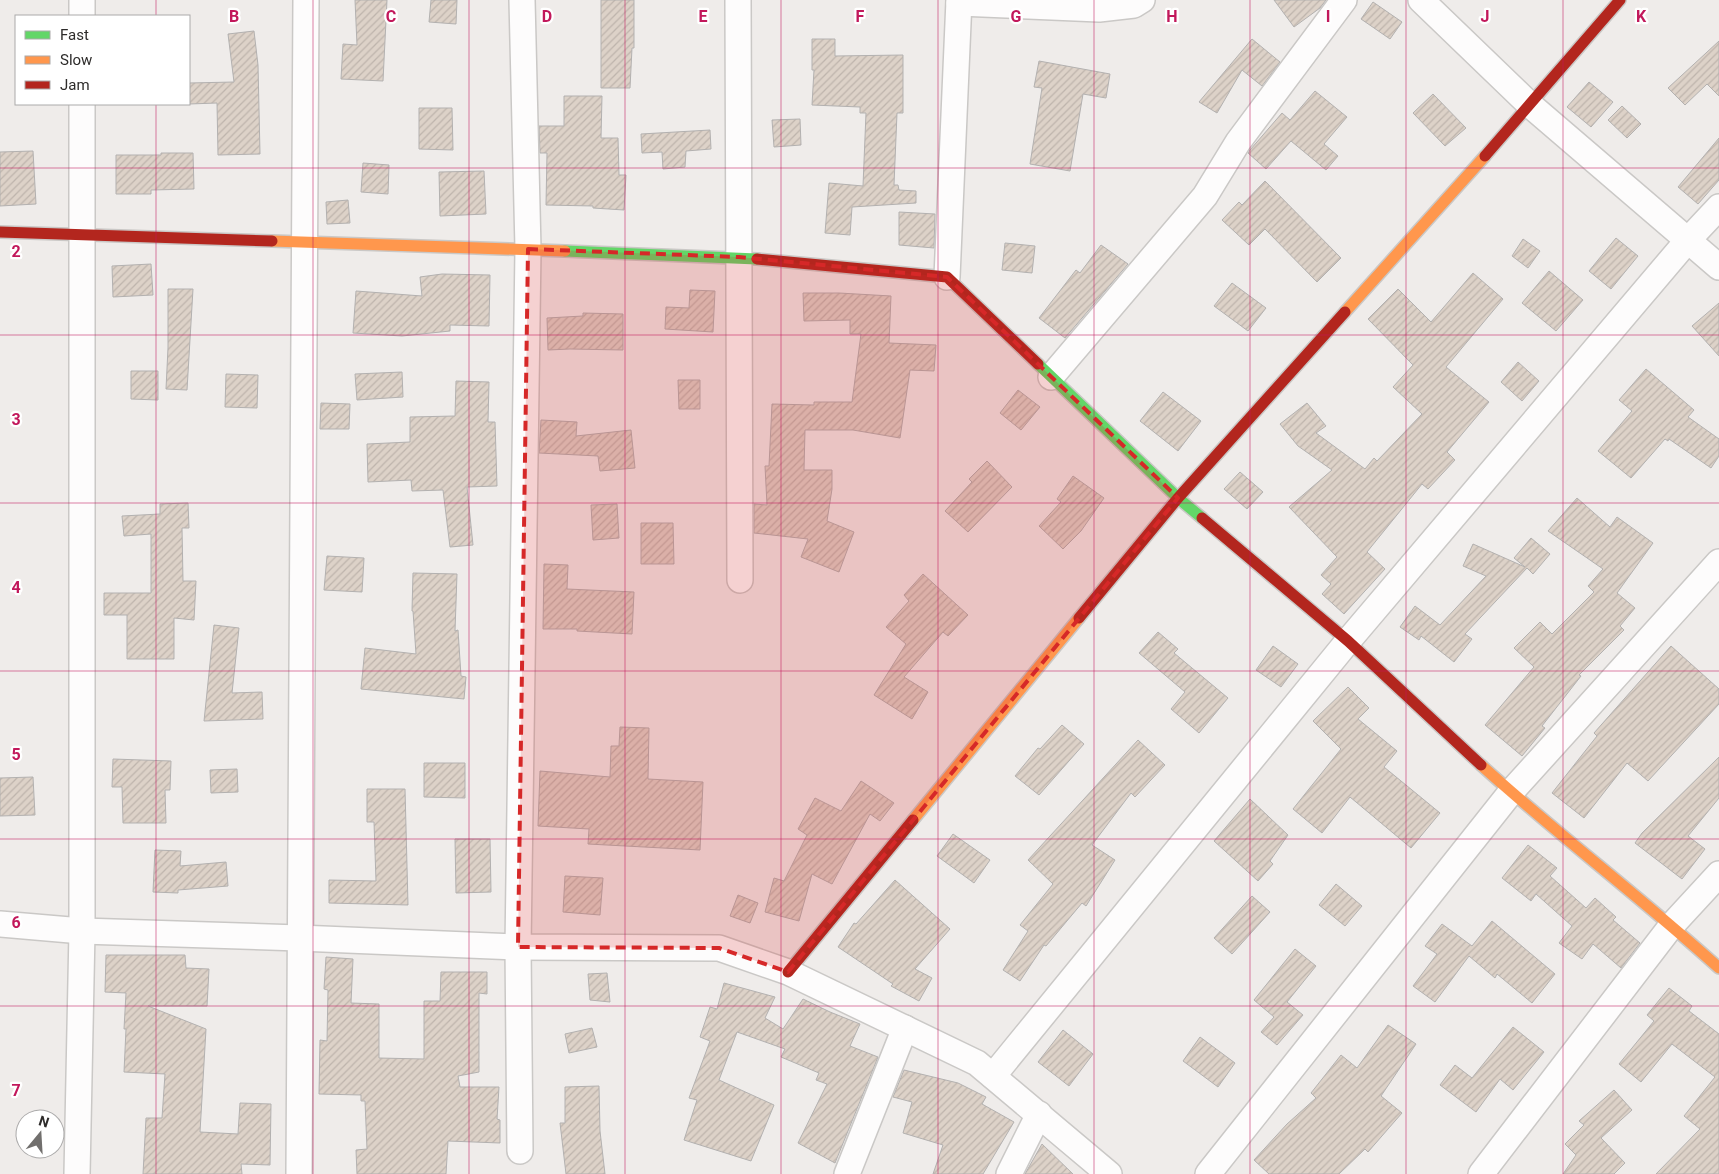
<svg xmlns="http://www.w3.org/2000/svg" width="1719" height="1174" viewBox="0 0 1719 1174" font-family="Roboto,sans-serif">
  <style>
    .building { fill: url(#building-hatch); stroke: #b3b1b0 }
    .lines { fill: none; stroke-linecap: round; stroke-linejoin: round }
    .street-casing { stroke: #cac8c6; stroke-width: 28 }
    .fast-casing { stroke: #cac8c6; stroke-width: 14 }
    .slow-casing { stroke: #cac8c6; stroke-width: 14 }
    .jam-casing { stroke: #cac8c6; stroke-width: 14 }
    .street { stroke: #fdfcfc; stroke-width: 25 }
    .fast { stroke: #63d668; stroke-width: 11 }
    .slow { stroke: #ff974d; stroke-width: 11 }
    .jam { stroke: #b3261e; stroke-width: 11 }
    .marked { fill: #d62828; fill-opacity: 0.2; stroke: #d62828; stroke-width: 4; stroke-dasharray: 10 6; stroke-linejoin: round }
    .grid { fill: none; stroke: #c2185b; stroke-width: 1; stroke-opacity: 0.55 }
    .grid-label { font-size: 16px; text-anchor: middle; font-weight: bold; fill: #c2185b; stroke: #fff; stroke-width: 4.5; stroke-linejoin: round; paint-order: stroke }
  </style>
  <defs>
    <pattern id="building-hatch" width="6" height="6" patternUnits="userSpaceOnUse" patternTransform="scale(1.25)"><rect width="6" height="6" fill="#ddd2c8"/><path d="M-1 1l2-2M0 6l6-6M5 7l2-2" fill="none" stroke="#beb4ac"/></pattern>
  </defs>
  <rect width="100%" height="100%" fill="#efecea"/>
  <g class="building">
    <path d="M355,0H387L383,81L341,79L343,44L357,45Z"/>
    <path d="M431,0H457L456,24L429,22Z"/>
    <path d="M601,0H634V48H632L630,88H601Z"/>
    <path d="M1274,0H1326L1320,8L1294,27Z"/>
    <path d="M1373,2L1402,22L1390,39L1361,19Z"/>
    <path d="M254,31L258,65L260,154L218,155L217,103L189,104V83L234,82L228,34Z"/>
    <path d="M812,39H835V56L903,55V113H897L894,185H898L899,190L916,191V203L852,207L850,235L825,233L829,183L863,186L866,113H860V107L812,105L814,70H812Z"/>
    <path d="M1252,39L1280,62L1262,86L1242,70L1217,113L1199,102Z"/>
    <path d="M1719,41V96L1707,84L1685,105L1668,88Z"/>
    <path d="M1039,61L1110,74L1106,98L1083,94L1070,171L1030,164L1042,88L1034,87Z"/>
    <path d="M1589,82L1613,102L1591,127L1567,107Z"/>
    <path d="M1315,91L1347,117L1324,144L1338,156L1326,170L1291,141L1266,169L1248,153L1250,150L1282,113L1290,120Z"/>
    <path d="M1433,94L1466,128L1445,146L1413,113Z"/>
    <path d="M564,96H602L601,138H618L619,175H626L624,210L593,208V206L546,205L547,153H540L539,126H564Z"/>
    <path d="M1622,106L1641,124L1627,138L1608,120Z"/>
    <path d="M419,108H452L453,150L419,149Z"/>
    <path d="M800,119L801,145L774,147L772,120Z"/>
    <path d="M710,130L711,149L686,151L685,167L663,169L662,152L642,153L641,134Z"/>
    <path d="M1719,138V180L1698,204L1678,187Z"/>
    <path d="M33,151L36,204L0,206V152Z"/>
    <path d="M161,153H193L194,189L151,190V194H116V155H161Z"/>
    <path d="M363,163L389,165L388,194L361,192Z"/>
    <path d="M484,171L486,214L440,216L439,172Z"/>
    <path d="M1265,181L1341,258L1317,282L1265,229L1249,245L1222,220L1239,202L1242,205Z"/>
    <path d="M348,200L350,223L327,224L326,202Z"/>
    <path d="M899,212L935,214L934,248L899,245Z"/>
    <path d="M1616,238L1638,256L1611,289L1589,271Z"/>
    <path d="M1523,239L1540,251L1528,268L1512,256Z"/>
    <path d="M1005,243L1035,246L1032,273L1002,270Z"/>
    <path d="M1101,245L1128,264L1065,338L1039,318L1076,270L1080,273Z"/>
    <path d="M151,264L153,295L113,297L112,266Z"/>
    <path d="M1549,271L1583,300L1556,331L1522,303Z"/>
    <path d="M1473,273L1503,299L1446,367L1489,402L1447,452L1455,460L1428,489L1422,484L1367,552L1385,569L1344,614L1322,594L1331,584L1321,575L1337,557L1289,507L1332,470L1298,446L1280,424L1307,403L1326,426L1316,433L1365,469L1374,458L1377,461L1422,414L1393,387L1413,365L1368,319L1398,289L1431,322Z"/>
    <path d="M442,274L490,275L489,326L450,325V331L402,336L353,333L356,291L422,296L420,277Z"/>
    <path d="M1232,283L1266,308L1248,331L1214,306Z"/>
    <path d="M168,289H193L187,390L166,389L168,348Z"/>
    <path d="M690,290L715,291L713,332L665,329L666,307L689,308Z"/>
    <path d="M803,293H839L891,296L889,343L936,345L934,371L910,370L900,438L853,430H805L804,470H832V489L827,521L854,532L839,572L801,557L808,539L754,533V504L767,505L765,466H769L772,404L814,405V402H852L861,334H850V320L804,321Z"/>
    <path d="M1719,303V356L1692,326Z"/>
    <path d="M583,313L623,314V350L570,349L548,350L547,318L583,316Z"/>
    <path d="M1518,362L1539,381L1522,401L1501,382Z"/>
    <path d="M1646,369L1694,410L1688,417L1719,439V456L1711,468L1669,439L1668,441L1665,439L1631,478L1598,451L1632,411L1619,400Z"/>
    <path d="M131,371H158V400L131,399Z"/>
    <path d="M402,372L403,397L357,400L355,374Z"/>
    <path d="M226,374L258,375L257,408L225,407Z"/>
    <path d="M678,380H700V409H679Z"/>
    <path d="M456,381L489,382L488,422H495L497,486L467,487L473,545L450,547L443,490L412,491L411,480L368,482L367,444L410,442V417L455,416Z"/>
    <path d="M1018,390L1040,407L1021,430L1000,413Z"/>
    <path d="M1163,392L1201,421L1178,451L1140,421Z"/>
    <path d="M321,403L350,404L349,429H320Z"/>
    <path d="M541,420L577,422L576,436L631,430L635,468L600,471L598,456L539,453Z"/>
    <path d="M987,461L1012,487L968,532L945,511L972,482L969,479Z"/>
    <path d="M1240,472L1263,492L1247,509L1224,489Z"/>
    <path d="M1073,476L1104,498L1081,531L1063,549L1039,526L1061,502L1057,499Z"/>
    <path d="M1577,498L1610,527L1617,517L1653,543L1617,593L1635,608L1620,626L1624,630L1579,675L1581,676L1542,726L1545,728L1522,756L1485,725L1534,667L1514,648L1540,622L1552,634L1594,592L1588,586L1603,569L1548,531Z"/>
    <path d="M188,503L189,528H182L183,581H196L194,620L174,618V659H127V615H104V593H151V534L124,536L122,516L160,514V504Z"/>
    <path d="M617,504L619,538L593,540L591,505Z"/>
    <path d="M641,523H673L674,564H641Z"/>
    <path d="M1531,538L1550,554L1533,574L1527,568L1465,634L1472,639L1454,662L1421,636L1419,640L1400,627L1415,606L1440,625L1486,576L1463,566L1473,544L1525,567L1514,558Z"/>
    <path d="M327,556L364,558L362,592L324,590Z"/>
    <path d="M544,564L568,565L567,589L634,592L632,634L577,631V629H543Z"/>
    <path d="M413,573L457,574L455,631L458,630L461,676L466,677L464,699L361,689L365,648L416,654L413,611H412Z"/>
    <path d="M923,574L968,615L948,636L943,632L904,677L928,692L912,719L874,695L906,644L886,627L909,601L904,595Z"/>
    <path d="M214,625L239,628L232,693L262,692L263,719L204,721Z"/>
    <path d="M1158,632L1178,649L1174,653L1228,698L1199,733L1171,709L1185,692L1139,653Z"/>
    <path d="M1273,646L1298,664L1281,687L1256,670Z"/>
    <path d="M1671,646L1719,689V704L1648,781L1627,763L1584,818L1552,793L1597,736L1594,733Z"/>
    <path d="M1348,687L1369,708L1358,719L1397,751L1384,767L1440,813L1411,848L1350,797L1322,833L1293,809L1341,749L1313,721Z"/>
    <path d="M1062,725L1084,744L1039,795L1015,776L1038,748L1040,749Z"/>
    <path d="M620,727L649,728L648,779L703,782L700,850L588,844L589,829L538,826L540,771L610,777L611,746H619Z"/>
    <path d="M1138,740L1165,765L1135,797L1131,793L1092,845L1115,860L1086,906L1082,903L1046,946L1044,945L1020,981L1003,970L1028,931L1020,925L1053,884L1028,860Z"/>
    <path d="M1719,757V798L1688,836L1705,849L1682,879L1635,843L1642,833Z"/>
    <path d="M113,759L171,761L170,790H165L166,823H123L122,787H112Z"/>
    <path d="M424,763H465V798L424,797Z"/>
    <path d="M237,769L238,792L211,793L210,770Z"/>
    <path d="M33,777L35,815L0,816V778Z"/>
    <path d="M861,781L894,803L880,821L870,814L832,884L812,874L799,921L765,912L774,878L784,881L807,835L798,829L815,798L841,811Z"/>
    <path d="M367,789H405L408,905L329,903V880L376,881L374,822H367Z"/>
    <path d="M1250,799L1288,835L1270,861L1273,864L1258,881L1214,841Z"/>
    <path d="M953,834L990,860L974,883L937,856Z"/>
    <path d="M455,839H490L491,892L456,893Z"/>
    <path d="M1528,845L1557,868L1550,876L1586,908L1595,898L1616,917L1613,920L1640,943L1621,968L1593,944L1582,959L1559,943L1572,926L1536,894L1531,901L1502,878Z"/>
    <path d="M155,850L181,851L180,866L226,862L228,886L178,890V893L153,892Z"/>
    <path d="M565,876L603,878L600,915L563,912Z"/>
    <path d="M895,880L950,929L915,969L932,978L919,1001L891,986L893,984L838,947L854,923L856,924Z"/>
    <path d="M1336,884L1362,906L1345,926L1319,905Z"/>
    <path d="M738,895L758,903L750,923L730,916Z"/>
    <path d="M1252,896L1270,912L1232,954L1214,938Z"/>
    <path d="M1492,921L1555,974L1532,1003L1497,974L1495,978L1469,956L1435,1002L1413,986L1437,954L1425,946L1442,924L1472,946Z"/>
    <path d="M1295,949L1316,966L1287,1002L1303,1015L1277,1045L1261,1032L1274,1017L1254,1000Z"/>
    <path d="M106,955H185L186,968L209,969L207,1006H148L206,1029L200,1132L238,1134L240,1103L271,1104L270,1165L241,1164L242,1174H143L146,1118H162L165,1074L124,1072L126,1029H124L126,993L105,992Z"/>
    <path d="M326,957L353,959L351,1003L379,1004V1058L424,1059V1001H440L441,972H487V994L479,993V1072L458,1076L460,1087H499L497,1119L500,1120V1143L448,1141L446,1174H357L356,1150L367,1149L365,1101H361V1095L319,1094L320,1040L327,1041L328,990L324,989Z"/>
    <path d="M607,973L610,1002L590,1000L588,974Z"/>
    <path d="M724,983L775,997L765,1018L783,1029L803,999L830,1012L860,1024L850,1046L878,1057L835,1163L798,1143L827,1084L816,1080L819,1073L781,1057L785,1049L737,1032L719,1080L774,1105L751,1161L684,1140L697,1100L689,1098L710,1041L700,1037L710,1007L717,1009Z"/>
    <path d="M1669,988L1692,1006L1689,1011L1719,1034V1174H1656L1700,1129L1684,1116L1715,1077L1672,1044L1641,1082L1619,1064L1654,1021L1647,1015Z"/>
    <path d="M1388,1025L1416,1044L1381,1096L1402,1113L1368,1152L1365,1149L1339,1174H1269L1254,1160L1287,1124L1316,1098L1311,1093L1341,1055L1357,1068Z"/>
    <path d="M1513,1027L1544,1052L1513,1090L1500,1079L1476,1112L1440,1085L1455,1065L1472,1078Z"/>
    <path d="M592,1028L597,1047L569,1053L565,1034Z"/>
    <path d="M1063,1030L1093,1054L1069,1086L1038,1062Z"/>
    <path d="M1200,1037L1235,1063L1218,1087L1183,1061Z"/>
    <path d="M904,1070L958,1083L986,1097L982,1104L1014,1122L983,1174H933L943,1145L903,1133L912,1102L893,1097Z"/>
    <path d="M599,1086L600,1131L605,1174H566L560,1123H565V1087Z"/>
    <path d="M1614,1090L1632,1110L1601,1138L1625,1163L1614,1174H1563L1576,1155L1565,1144L1584,1125L1579,1121Z"/>
    <path d="M1042,1144L1073,1174H1025Z"/>
  </g>
  <g class="lines">
    <g class="street-casing">
      <g id="street">
        <path d="M738,0L740,580"/>
        <path d="M1421,0L1530,105L1719,267"/>
        <path d="M959,3L1099,9L1134,5L1142,0"/>
        <path d="M82,16V0"/>
        <path d="M947,277L959,0"/>
        <path d="M1051,377L1205,196L1238,142L1344,0"/>
        <path d="M0,924L82,931L299,938L518,947L719,948L788,972L977,1063L1109,1174"/>
        <path d="M993,1076L1348,641L1688,240L1719,207"/>
        <path d="M520,1151L518,947L528,249L522,0"/>
        <path d="M77,1174L82,931V104"/>
        <path d="M299,1174L306,0"/>
        <path d="M847,1174L905,1028"/>
        <path d="M1009,1174L1039,1114"/>
        <path d="M1208,1174L1511,792L1719,562"/>
        <path d="M1481,1174L1672,925L1719,874"/>
      </g>
    </g>
    <g class="fast-casing">
      <g id="fast">
        <path d="M565,251L757,259"/>
        <path d="M1038,364L1178,498L1202,518"/>
      </g>
    </g>
    <g class="slow-casing">
      <g id="slow">
        <path d="M272,241L565,251"/>
        <path d="M1345,312L1485,156"/>
        <path d="M1481,765C1558,835 1642,898 1719,968"/>
        <path d="M913,820L1079,618"/>
      </g>
    </g>
    <g class="jam-casing">
      <g id="jam">
        <path d="M1485,156L1620,0"/>
        <path d="M0,232L272,241"/>
        <path d="M757,259L947,277L1038,364"/>
        <path d="M1202,518L1348,641L1481,765"/>
        <path d="M1079,618L1178,498L1345,312"/>
        <path d="M788,972L913,820"/>
      </g>
    </g>
    <use href="#street" class="street"/>
    <use href="#fast" class="fast"/>
    <use href="#slow" class="slow"/>
    <use href="#jam" class="jam"/>
  </g>
  <path class="marked" d="M528,249L739,257L947,277L1178,498L788,972L719,948L518,947Z"/>
  <path class="grid" d="M156,0V16M313,0V1174M469,0V1174M625,0V1174M781,0V1174M938,0V1174M1094,0V1174M1250,0V1174M1406,0V1174M1563,0V1174M156,104V1174M0,168H1719M0,335H1719M0,503H1719M0,671H1719M0,839H1719M0,1006H1719"/>
  <g class="grid-label">
    <text x="234" y="22">B</text>
    <text x="391" y="22">C</text>
    <text x="547" y="22">D</text>
    <text x="703" y="22">E</text>
    <text x="860" y="22">F</text>
    <text x="1016" y="22">G</text>
    <text x="1172" y="22">H</text>
    <text x="1328" y="22">I</text>
    <text x="1485" y="22">J</text>
    <text x="1641" y="22">K</text>
    <text x="16" y="257">2</text>
    <text x="16" y="425">3</text>
    <text x="16" y="593">4</text>
    <text x="16" y="760">5</text>
    <text x="16" y="928">6</text>
    <text x="16" y="1096">7</text>
  </g>
  <rect x="15" y="15" width="175" height="90" fill="#ffffff" stroke="#abaaaa"/>
  <rect x="25" y="31" width="25" height="8" fill="#63d668" stroke="#abaaaa"/>
  <text x="60" y="40" font-size="15" fill="#2d2b2a">Fast</text>
  <rect x="25" y="56" width="25" height="8" fill="#ff974d" stroke="#abaaaa"/>
  <text x="60" y="65" font-size="15" fill="#2d2b2a">Slow</text>
  <rect x="25" y="81" width="25" height="8" fill="#b3261e" stroke="#abaaaa"/>
  <text x="60" y="90" font-size="15" fill="#2d2b2a">Jam</text>
  <g transform="translate(40 1134) rotate(18)"><circle r="24" fill="#ffffff" stroke="#abaaaa"/>
  <path d="M0-4L9 19L0 12L-9 19Z" fill="#716f6d"/>
  <text y="-8" font-size="14" font-weight="bold" text-anchor="middle" fill="#2d2b2a">N</text>
  </g>
</svg>
